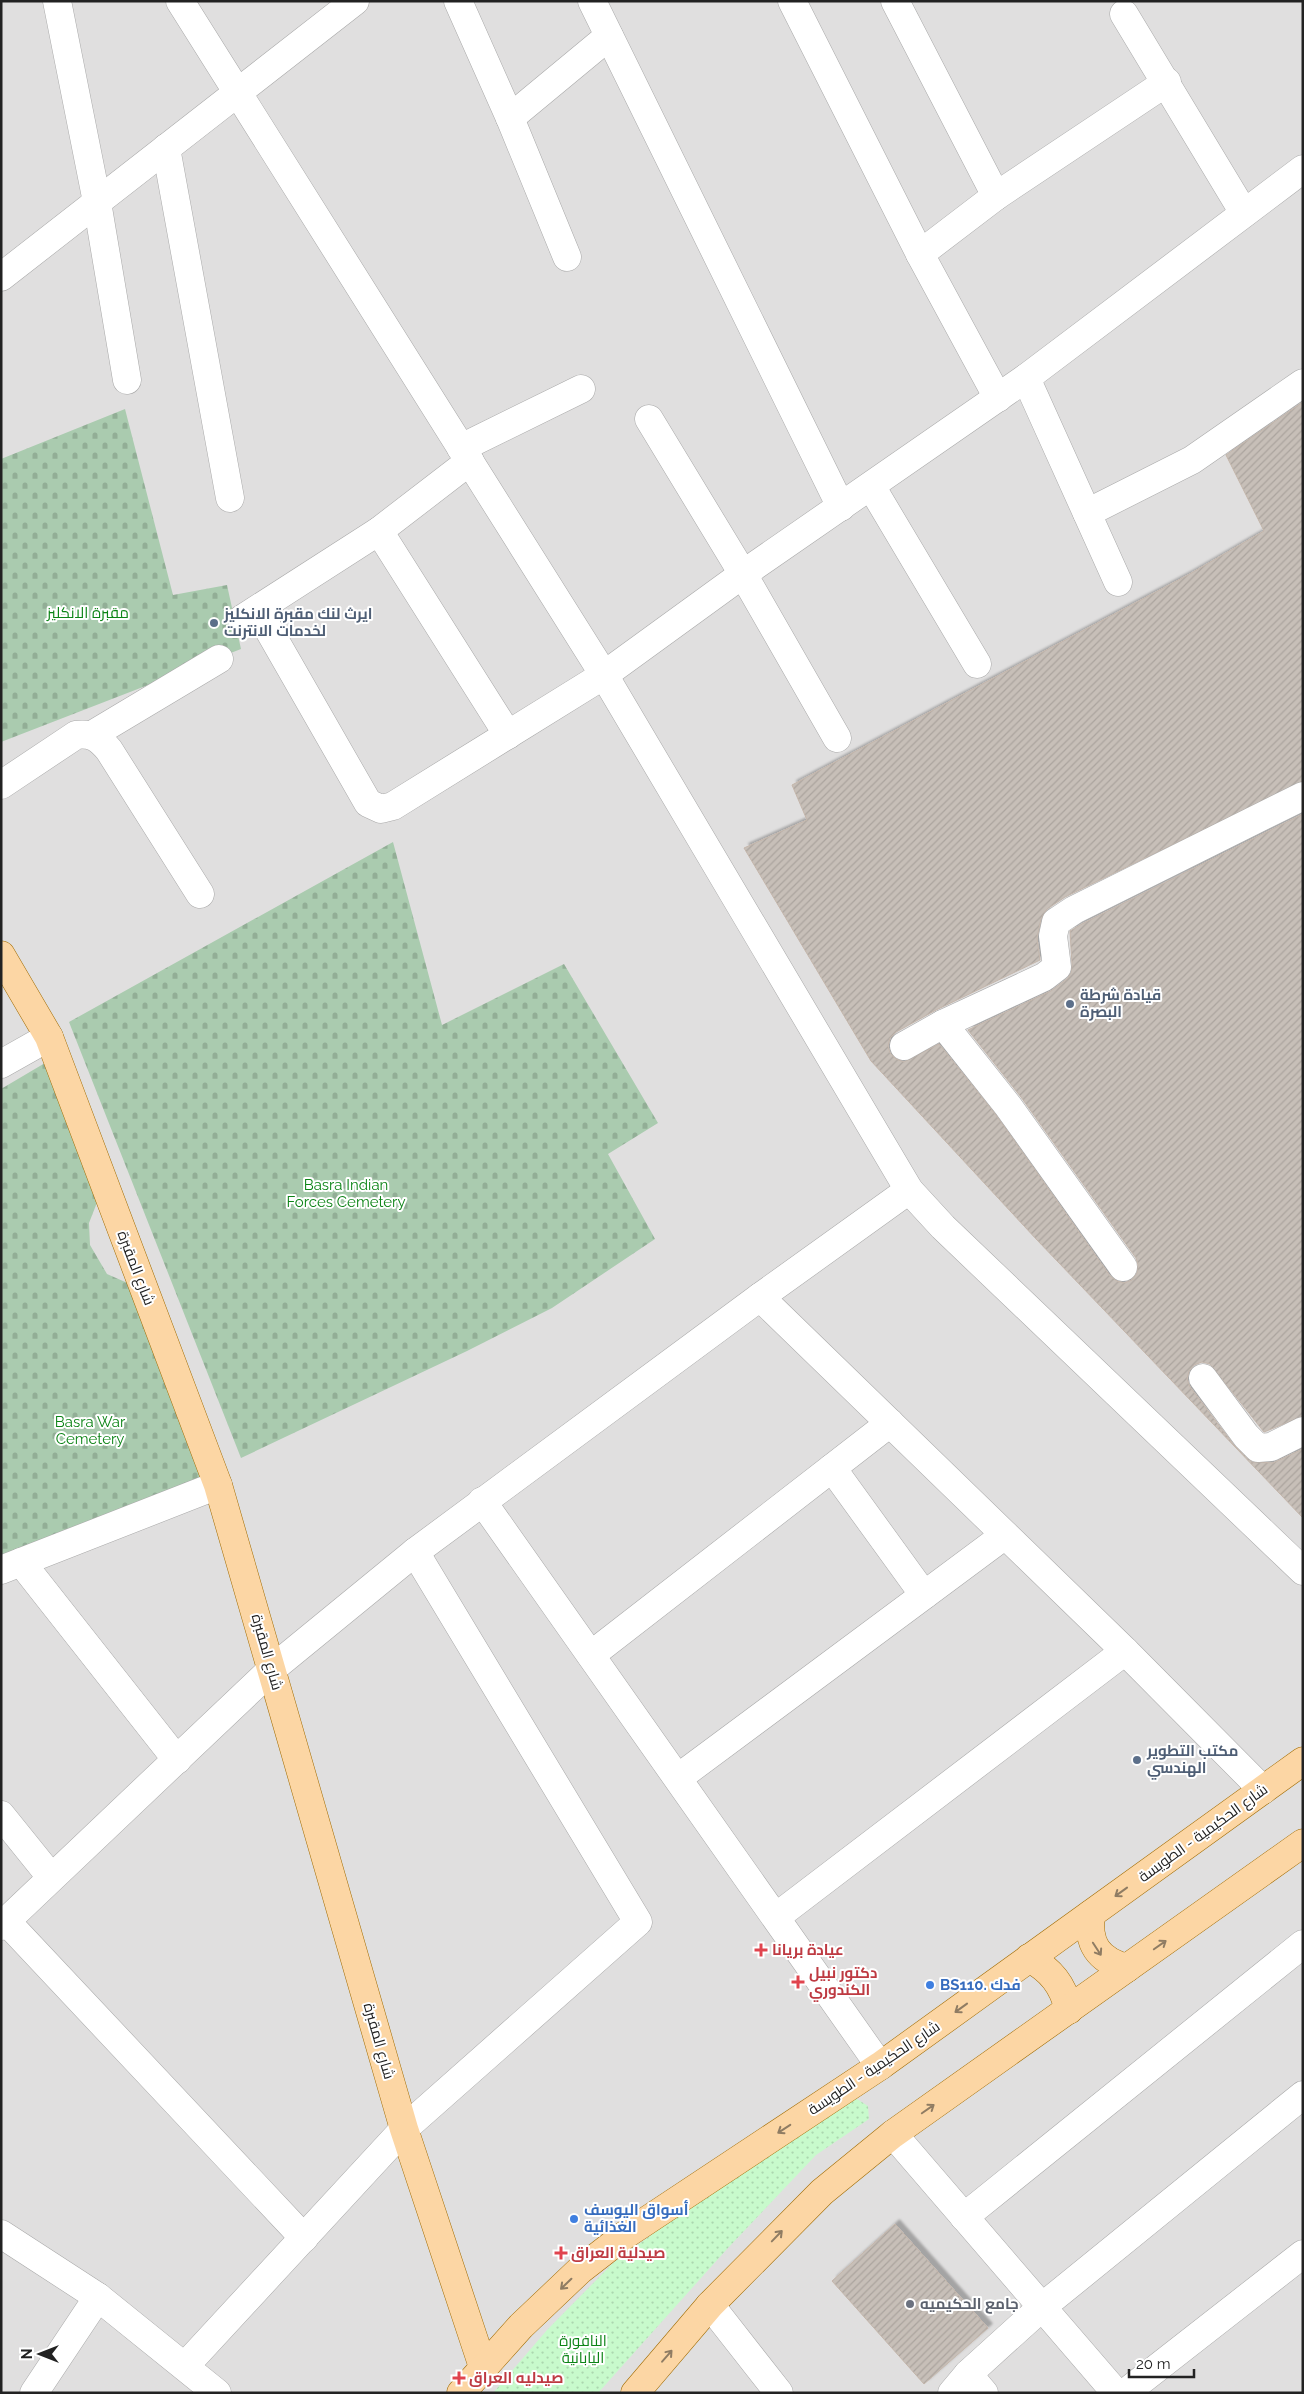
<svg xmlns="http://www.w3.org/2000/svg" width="1304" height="2394" viewBox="0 0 1304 2394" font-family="Raleway,Cairo,sans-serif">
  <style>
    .residential { fill: #e0dfdf }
    .cemetery { fill: url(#cemetery-stones) }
    .park { fill: url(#park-dots) }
    .building { fill: url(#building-hatch); stroke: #c4b6ab; filter: url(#shadow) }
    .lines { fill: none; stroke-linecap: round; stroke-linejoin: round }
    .minor-casing { stroke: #a9a9a9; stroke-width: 29 }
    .major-casing { stroke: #a06b00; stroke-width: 29 }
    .minor { stroke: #fff; stroke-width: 28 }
    .major { stroke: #fcd6a4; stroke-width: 28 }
    .oneway { stroke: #8f7c63 }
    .service-dot { fill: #5c6f8a; stroke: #fff; stroke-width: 2 }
    .health-dot { fill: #e0444e; stroke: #fff; stroke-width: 2 }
    .shop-dot { fill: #3f7fe0; stroke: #fff; stroke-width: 2 }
    .worship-dot { fill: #6b7280; stroke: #fff; stroke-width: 2 }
    .labels { text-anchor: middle; stroke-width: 4; stroke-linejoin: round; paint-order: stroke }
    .park-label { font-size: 15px; fill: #0c8416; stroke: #fff }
    .service-label { font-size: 15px; font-weight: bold; fill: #4e5e75; stroke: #fff; text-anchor: start }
    .street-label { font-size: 15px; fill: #222; stroke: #fff }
    .health-label { font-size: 15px; font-weight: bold; fill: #be3a42; stroke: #fff; text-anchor: start }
    .shop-label { font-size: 15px; font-weight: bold; fill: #366cbe; stroke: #fff; text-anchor: start }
    .worship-label { font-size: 15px; font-weight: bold; fill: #5b616d; stroke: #fff; text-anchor: start }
  </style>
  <defs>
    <pattern id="cemetery-stones" width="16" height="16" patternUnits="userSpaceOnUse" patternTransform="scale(1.25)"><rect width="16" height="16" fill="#aacbaf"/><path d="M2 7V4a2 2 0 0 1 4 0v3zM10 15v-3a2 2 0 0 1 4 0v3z" fill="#92ae96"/></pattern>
    <pattern id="park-dots" width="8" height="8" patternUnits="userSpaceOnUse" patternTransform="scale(1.25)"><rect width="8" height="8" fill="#c8facc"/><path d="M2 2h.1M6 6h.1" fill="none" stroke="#acd6af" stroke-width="1.8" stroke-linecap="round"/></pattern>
    <pattern id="building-hatch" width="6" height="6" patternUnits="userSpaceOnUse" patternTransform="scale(1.25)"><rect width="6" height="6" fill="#c7bfb8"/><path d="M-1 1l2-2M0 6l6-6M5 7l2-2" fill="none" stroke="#aba49e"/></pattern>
    <filter id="shadow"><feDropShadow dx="4.5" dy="-4.5" stdDeviation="1" flood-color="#0004"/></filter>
  </defs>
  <rect width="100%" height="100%" fill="#f2efe9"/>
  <rect class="residential" x="1" y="1" width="1302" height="2392"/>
  <g class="cemetery">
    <path d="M125,409L173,595L227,585L241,649L1,742V459Z"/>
    <path d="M393,842L442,1025L564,964L658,1123L608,1154L655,1239L552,1308L467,1351L241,1458L69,1022Z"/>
    <path d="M45,1063L98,1200L89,1223L90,1245L107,1274L132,1285L203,1483L1,1558V1089Z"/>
  </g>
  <path class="park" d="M857,2099L868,2106L869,2119L816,2155L727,2249L598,2393H493L547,2330L613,2263L714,2189L842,2102Z"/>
  <g class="building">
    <path d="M1303,402V781L1065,897L1047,909L1041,919L1037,938L1040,960L936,1010L896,1032L890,1038L888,1046L890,1053L896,1059L904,1062L939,1044L996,1115L1110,1276L1117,1281L1124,1283L1132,1280L1137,1273L1138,1265L1136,1258L1021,1097L968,1030L1051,991L1067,979L1071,973L1072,965L1070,931L1082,924L1303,814V1416L1264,1432L1210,1364L1202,1362L1194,1365L1189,1371L1187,1379L1190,1387L1234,1445L1252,1462L1273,1463L1303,1449V1518L1037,1240L871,1061L744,848L807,820L792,785L1188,575L1264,531L1226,455Z"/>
    <path d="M895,2224L988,2328L924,2384L832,2281Z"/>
  </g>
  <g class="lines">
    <g class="minor-casing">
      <g id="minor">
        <path d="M57,1L97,202L127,380"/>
        <path d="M180,1L604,675L909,1190L943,1227L1303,1571"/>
        <path d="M458,1L510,118L567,257"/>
        <path d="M592,1L841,507"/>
        <path d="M792,1L920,254L998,398"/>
        <path d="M895,1L996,196"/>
        <path d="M1124,14L1244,213"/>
        <path d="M510,118L609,36"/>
        <path d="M166,148L230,498"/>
        <path d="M920,254L996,196L1167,82"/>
        <path d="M1,277L355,1"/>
        <path d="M1026,378L1118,582"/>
        <path d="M649,419L743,574L837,738"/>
        <path d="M461,448L581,389"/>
        <path d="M871,486L977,664"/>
        <path d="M1087,513L1192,460L1303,383"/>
        <path d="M379,531L508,735"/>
        <path d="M258,611L368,803L381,809L393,806L604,675L743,574L1026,378L1303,169"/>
        <path d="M242,619L379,531L470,461"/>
        <path d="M92,735L219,659"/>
        <path d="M1,785L76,735C92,733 99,738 109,750L200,894"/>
        <path d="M943,1024L1044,977L1057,967L1053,936L1056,922L1074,910L1303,796"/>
        <path d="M904,1046L943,1024L1008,1106L1123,1267"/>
        <path d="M1,1064L49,1037"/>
        <path d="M760,1297L1125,1651L1263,1790"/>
        <path d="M1203,1378L1246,1436L1258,1448L1271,1447L1303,1431"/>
        <path d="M832,1468L924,1595"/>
        <path d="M482,1501L880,2066"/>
        <path d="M21,1562L177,1760"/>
        <path d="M1,1570L218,1485"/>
        <path d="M591,1655L890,1423"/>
        <path d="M678,1778L1005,1535"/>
        <path d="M1,1815L51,1877"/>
        <path d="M776,1917L1125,1651"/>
        <path d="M6,1921L304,2238"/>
        <path d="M1,1926L272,1669L415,1552L760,1297L909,1190"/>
        <path d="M893,2134L1116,2393"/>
        <path d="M964,2217L1303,1944"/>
        <path d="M1,2234L98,2297L217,2393"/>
        <path d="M710,2305L779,2393"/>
        <path d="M185,2366L404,2129L638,1922L415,1552"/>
        <path d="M968,2374L984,2393"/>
        <path d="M34,2393L98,2297"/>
        <path d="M952,2393L968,2374L1042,2307L1303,2095"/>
        <path d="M1125,2393L1303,2254"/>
      </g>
    </g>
    <g class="major-casing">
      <g id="major">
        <path d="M1,955L49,1037L218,1485L404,2129L483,2367"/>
        <path d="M1091,1914C1087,1944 1098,1960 1127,1968"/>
        <path d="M1029,1958C1051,1970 1063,1985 1069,2010"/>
        <path d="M461,2393L521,2326L580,2270L625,2235L880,2066L1303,1761"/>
        <path d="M635,2393L710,2305L822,2192L893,2134L1303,1843"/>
      </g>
    </g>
    <use href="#minor" class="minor"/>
    <use href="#major" class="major"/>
  </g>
  <defs><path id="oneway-shaft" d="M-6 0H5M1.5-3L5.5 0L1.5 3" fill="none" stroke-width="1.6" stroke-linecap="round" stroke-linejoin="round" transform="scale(1.25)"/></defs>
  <g class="oneway">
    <use href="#oneway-shaft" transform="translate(1121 1892) rotate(144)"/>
    <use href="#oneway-shaft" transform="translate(1160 1945) rotate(-35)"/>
    <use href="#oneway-shaft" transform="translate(1097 1949) rotate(57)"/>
    <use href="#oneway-shaft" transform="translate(961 2008) rotate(144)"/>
    <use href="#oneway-shaft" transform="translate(928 2109) rotate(-35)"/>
    <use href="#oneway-shaft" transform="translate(784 2129) rotate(147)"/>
    <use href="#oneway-shaft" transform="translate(777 2236) rotate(-46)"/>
    <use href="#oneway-shaft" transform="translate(566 2284) rotate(136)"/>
    <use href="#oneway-shaft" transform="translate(667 2356) rotate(-49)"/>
  </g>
  <g class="service-dot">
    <circle cx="214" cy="623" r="5"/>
    <circle cx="1070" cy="1004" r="5"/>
    <circle cx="1137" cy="1760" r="5"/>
  </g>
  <g class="health-dot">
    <path d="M758.5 1942.5h5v5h5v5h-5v5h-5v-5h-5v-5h5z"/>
    <path d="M795.5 1974.5h5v5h5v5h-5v5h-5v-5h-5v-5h5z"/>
    <path d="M558.5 2245.5h5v5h5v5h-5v5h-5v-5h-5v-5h5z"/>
    <path d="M456.5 2370.5h5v5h5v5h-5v5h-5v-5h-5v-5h5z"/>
  </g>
  <g class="shop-dot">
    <circle cx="930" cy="1985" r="5"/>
    <circle cx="574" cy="2219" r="5"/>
  </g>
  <circle class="worship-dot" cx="910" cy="2304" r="5"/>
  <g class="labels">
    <g class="park-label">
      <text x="88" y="618">مقبرة الانكليز</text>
      <text x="346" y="1190">Basra Indian<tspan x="346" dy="17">Forces Cemetery</tspan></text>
      <text x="90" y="1427">Basra War<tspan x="90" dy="17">Cemetery</tspan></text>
      <text x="583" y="2346">النافورة<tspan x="583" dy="17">اليابانية</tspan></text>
    </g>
    <g class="service-label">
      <text x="224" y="619">ايرث لنك مقبرة الانكليز<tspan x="224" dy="17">لخدمات الانترنت</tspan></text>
      <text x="1080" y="1000">قيادة شرطة<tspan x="1080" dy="17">البصرة</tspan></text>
      <text x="1147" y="1756">مكتب التطوير<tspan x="1147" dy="17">الهندسي</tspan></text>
    </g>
    <g class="street-label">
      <text transform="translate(136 1268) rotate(69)" y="5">شارع المقبرة</text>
      <text transform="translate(267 1652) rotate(74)" y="5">شارع المقبرة</text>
      <text transform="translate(1203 1833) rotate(-36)" y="5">شارع الحكيمية - الطويسة</text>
      <text transform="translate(379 2041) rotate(74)" y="5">شارع المقبرة</text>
      <text transform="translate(874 2068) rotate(-34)" y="5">شارع الحكيمية - الطويسة</text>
    </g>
    <g class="health-label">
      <text x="772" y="1955">عيادة بريانا</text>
      <text x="809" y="1978">دكتور نبيل<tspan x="809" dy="17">الكندوري</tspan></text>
      <text x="571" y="2258">صيدلية العراق</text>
      <text x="469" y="2383">صيدليه العراق</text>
    </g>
    <g class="shop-label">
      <text x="940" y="1990">BS110. فدك</text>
      <text x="584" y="2215">أسواق اليوسف<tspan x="584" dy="17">الغذائية</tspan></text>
    </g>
    <g class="worship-label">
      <text x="920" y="2309">جامع الحكيميه</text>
    </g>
  </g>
  <rect width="1304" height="2394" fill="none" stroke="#222222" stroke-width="5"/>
  <g transform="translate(40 2354) rotate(270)" stroke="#ffffff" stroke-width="4" paint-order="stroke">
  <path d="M0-4L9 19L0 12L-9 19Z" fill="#222222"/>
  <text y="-8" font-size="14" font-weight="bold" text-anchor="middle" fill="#222222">N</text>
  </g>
  <path d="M1129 2369v8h65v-8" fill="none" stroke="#222222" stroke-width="2.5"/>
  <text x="1136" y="2369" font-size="15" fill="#222222" stroke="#ffffff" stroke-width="4" paint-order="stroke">20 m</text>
</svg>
